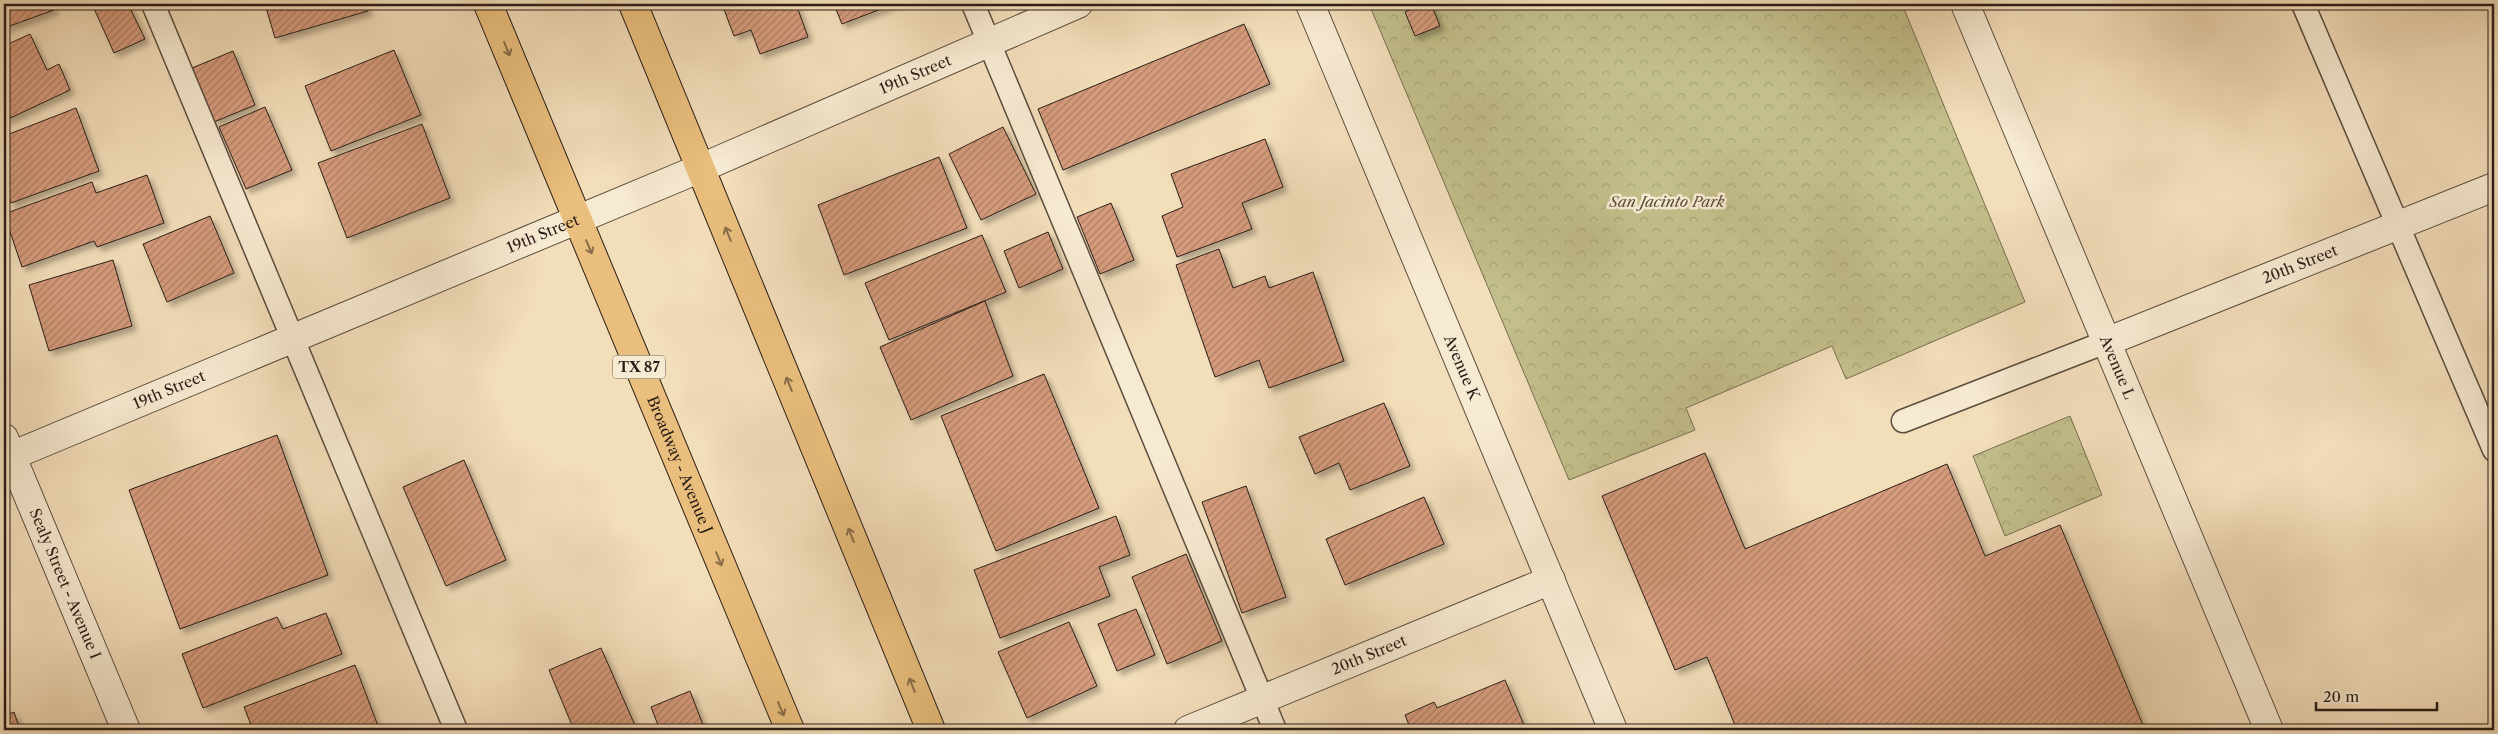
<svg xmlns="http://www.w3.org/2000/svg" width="2498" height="734" viewBox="0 0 2498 734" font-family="'Libre Caslon Text',serif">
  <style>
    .park { fill: url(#park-crowns); stroke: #766e52 }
    .building { fill: url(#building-hatch); stroke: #2a1d18; filter: url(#shadow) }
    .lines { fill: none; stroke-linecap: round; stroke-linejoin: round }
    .service-casing { stroke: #5c4d40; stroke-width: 25 }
    .minor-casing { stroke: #5c4d40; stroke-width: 30 }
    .tertiary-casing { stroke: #5c4d40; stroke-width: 30 }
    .primary-casing { stroke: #2a1d18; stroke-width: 30 }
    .service { stroke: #f7ead2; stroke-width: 22 }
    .minor { stroke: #f7ead2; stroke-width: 28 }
    .tertiary { stroke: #f7ead2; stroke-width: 28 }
    .primary { stroke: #eabf7d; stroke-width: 28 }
    .oneway { stroke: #8a6e4a }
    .labels { text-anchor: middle; stroke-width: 5; stroke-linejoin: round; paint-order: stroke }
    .shield { fill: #f7ead2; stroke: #685a50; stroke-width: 1 }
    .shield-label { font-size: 14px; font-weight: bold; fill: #2a1d18 }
    .street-label { font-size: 15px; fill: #2a1d18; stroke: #f7ead2 }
    .park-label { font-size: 15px; font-style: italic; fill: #584e3a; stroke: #f7ead2 }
  </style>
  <defs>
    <pattern id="park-crowns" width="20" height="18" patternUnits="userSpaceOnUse" patternTransform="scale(1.25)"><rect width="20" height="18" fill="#c2bf8b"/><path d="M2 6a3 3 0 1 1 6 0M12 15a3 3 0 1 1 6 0" fill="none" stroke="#a7a477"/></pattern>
    <pattern id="building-hatch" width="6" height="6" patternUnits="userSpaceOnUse" patternTransform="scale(1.25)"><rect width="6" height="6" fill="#d69c7d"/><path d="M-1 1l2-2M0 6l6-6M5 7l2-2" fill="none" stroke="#ae7f65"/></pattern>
    <filter id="shadow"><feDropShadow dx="4.5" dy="4.5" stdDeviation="2.5" flood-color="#0004"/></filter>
  </defs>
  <rect width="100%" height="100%" fill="#f3deba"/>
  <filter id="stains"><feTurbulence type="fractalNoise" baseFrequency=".004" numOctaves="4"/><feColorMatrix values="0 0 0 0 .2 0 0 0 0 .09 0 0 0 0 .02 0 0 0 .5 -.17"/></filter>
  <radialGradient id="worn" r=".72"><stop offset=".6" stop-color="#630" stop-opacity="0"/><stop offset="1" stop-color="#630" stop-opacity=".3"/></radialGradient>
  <g class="park">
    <path d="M1369,4H1902L2025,302L1846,379L1832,346L1686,408L1695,430L1569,480Z"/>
    <path d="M2070,416L2102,495L2005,536L1973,456Z"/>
  </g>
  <g class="building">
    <path d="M4,4H52L54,10L4,28Z"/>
    <path d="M92,4H128L145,39L114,53Z"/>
    <path d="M265,4H366L368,11L275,38Z"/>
    <path d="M722,4H796L808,37L760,54L751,30L734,36Z"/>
    <path d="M834,4H894L842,24Z"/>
    <path d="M1424,4H1431L1440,26L1415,36L1405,12Z"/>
    <path d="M1244,24L1270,84L1063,170L1038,109Z"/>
    <path d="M30,34L47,70L59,64L70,90L4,121V46Z"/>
    <path d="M394,50L421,115L331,151L305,86Z"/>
    <path d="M233,51L255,105L214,122L192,68Z"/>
    <path d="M265,107L292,170L246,189L219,127Z"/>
    <path d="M76,108L99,171L11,203L4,183V136Z"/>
    <path d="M422,124L450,198L347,238L318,163Z"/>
    <path d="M1003,127L1036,194L981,220L949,154Z"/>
    <path d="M1265,139L1283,187L1242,203L1252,229L1177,257L1162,216L1183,207L1171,174Z"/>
    <path d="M939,157L967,228L844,275L818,205Z"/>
    <path d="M147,175L164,223L97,247L94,241L22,267L4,214L92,182L96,193Z"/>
    <path d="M1111,203L1134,260L1100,274L1077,217Z"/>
    <path d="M210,216L234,273L167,302L143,244Z"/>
    <path d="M1048,232L1063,269L1019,288L1004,251Z"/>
    <path d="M982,235L1006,292L889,340L865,283Z"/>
    <path d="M1219,249L1233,288L1265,276L1269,288L1313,272L1344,361L1269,388L1259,360L1215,377L1176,265Z"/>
    <path d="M113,260L132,326L49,351L29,285Z"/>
    <path d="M985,301L1013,376L911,420L880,347Z"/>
    <path d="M1044,374L1099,508L996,551L941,416Z"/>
    <path d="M1384,403L1410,466L1350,490L1339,463L1315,474L1299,437Z"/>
    <path d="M277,435L328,575L180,629L129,490Z"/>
    <path d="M1705,453L1745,549L1947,464L1985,556L2060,525L2145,730H1737L1707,657L1675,670L1602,496Z"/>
    <path d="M464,460L506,560L446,586L403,487Z"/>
    <path d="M1246,486L1286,597L1242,613L1202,502Z"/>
    <path d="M1424,497L1444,544L1345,585L1326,539Z"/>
    <path d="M1116,516L1130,555L1099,567L1110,596L1000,638L974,570Z"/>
    <path d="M1186,554L1222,641L1167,664L1132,577Z"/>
    <path d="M1136,609L1155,655L1117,671L1098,624Z"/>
    <path d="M326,613L342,654L203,708L182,654L277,617L283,629Z"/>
    <path d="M1069,622L1097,686L1027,718L998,652Z"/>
    <path d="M601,648L637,730H574L549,670Z"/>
    <path d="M355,665L378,726L367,730H253L244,707Z"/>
    <path d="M1505,680L1524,725L1512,730H1411L1405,715L1434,702L1437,708Z"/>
    <path d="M690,691L705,730H660L651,707Z"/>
    <path d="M14,712L20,730H4V716Z"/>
  </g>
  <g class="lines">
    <g class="service-casing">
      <g id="service">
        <path d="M153,4L456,730"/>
        <path d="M973,4L1275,730"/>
        <path d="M2303,4L2494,450"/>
        <path d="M1903,421L2106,342"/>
      </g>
    </g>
    <g class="minor-casing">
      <g id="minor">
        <path id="s1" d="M1310,4L1613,730"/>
        <path id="s2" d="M1965,4L2269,730"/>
        <path id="s3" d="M2106,342L2494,187"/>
        <path id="s4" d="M4,438L126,730"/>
        <path id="s5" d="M1188,730L1551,580"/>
      </g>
    </g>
    <g class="tertiary-casing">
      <g id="tertiary">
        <path id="s6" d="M4,459L701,168L1078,4"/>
      </g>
    </g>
    <g class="primary-casing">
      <g id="primary">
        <path id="s7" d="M488,4L790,730"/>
        <path d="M633,4L931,730"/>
      </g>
    </g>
    <use href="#service" class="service"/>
    <use href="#minor" class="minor"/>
    <use href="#tertiary" class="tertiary"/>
    <use href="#primary" class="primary"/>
  </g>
  <defs><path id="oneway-shaft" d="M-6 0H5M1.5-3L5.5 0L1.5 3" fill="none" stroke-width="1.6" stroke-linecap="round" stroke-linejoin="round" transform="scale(1.25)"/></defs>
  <g class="oneway">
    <use href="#oneway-shaft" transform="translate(507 49) rotate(68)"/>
    <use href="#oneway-shaft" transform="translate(728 234) rotate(-112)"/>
    <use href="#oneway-shaft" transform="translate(589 247) rotate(67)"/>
    <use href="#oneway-shaft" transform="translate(789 384) rotate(-112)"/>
    <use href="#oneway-shaft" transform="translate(851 535) rotate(-112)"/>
    <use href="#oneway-shaft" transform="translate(719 559) rotate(67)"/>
    <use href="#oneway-shaft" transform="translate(912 685) rotate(-112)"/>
    <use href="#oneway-shaft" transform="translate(781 709) rotate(67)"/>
  </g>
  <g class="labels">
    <rect class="shield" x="613" y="355.5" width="52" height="23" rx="4"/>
    <g class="shield-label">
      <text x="639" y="372">TX 87</text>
    </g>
    <g class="street-label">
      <text dy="5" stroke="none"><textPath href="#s6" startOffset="989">19th Street</textPath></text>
      <text dy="5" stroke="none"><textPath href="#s6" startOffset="584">19th Street</textPath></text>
      <text dy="5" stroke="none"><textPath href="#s3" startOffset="209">20th Street</textPath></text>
      <text dy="5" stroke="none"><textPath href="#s1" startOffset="394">Avenue K</textPath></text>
      <text dy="5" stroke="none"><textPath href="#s2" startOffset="394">Avenue L</textPath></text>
      <text dy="5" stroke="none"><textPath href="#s6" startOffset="179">19th Street</textPath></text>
      <text dy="5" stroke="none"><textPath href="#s7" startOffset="499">Broadway - Avenue J</textPath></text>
      <text dy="5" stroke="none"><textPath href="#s4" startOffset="158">Sealy Street - Avenue I</textPath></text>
      <text dy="5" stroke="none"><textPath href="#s5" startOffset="196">20th Street</textPath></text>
    </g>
    <g class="park-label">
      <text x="1667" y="207">San Jacinto Park</text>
    </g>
  </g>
  <rect width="2498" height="734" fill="none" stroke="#f3deba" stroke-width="20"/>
  <rect x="5" y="5" width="2488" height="724" fill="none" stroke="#2a1d18" stroke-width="2.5"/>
  <rect x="10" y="10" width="2478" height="714" fill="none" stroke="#2a1d18"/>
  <path d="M2316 702v8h121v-8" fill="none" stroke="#2a1d18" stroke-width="2.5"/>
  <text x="2323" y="702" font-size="15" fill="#2a1d18" stroke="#f7ead2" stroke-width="4" paint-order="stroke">20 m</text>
  <rect width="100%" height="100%" filter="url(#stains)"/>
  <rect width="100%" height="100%" fill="url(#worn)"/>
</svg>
